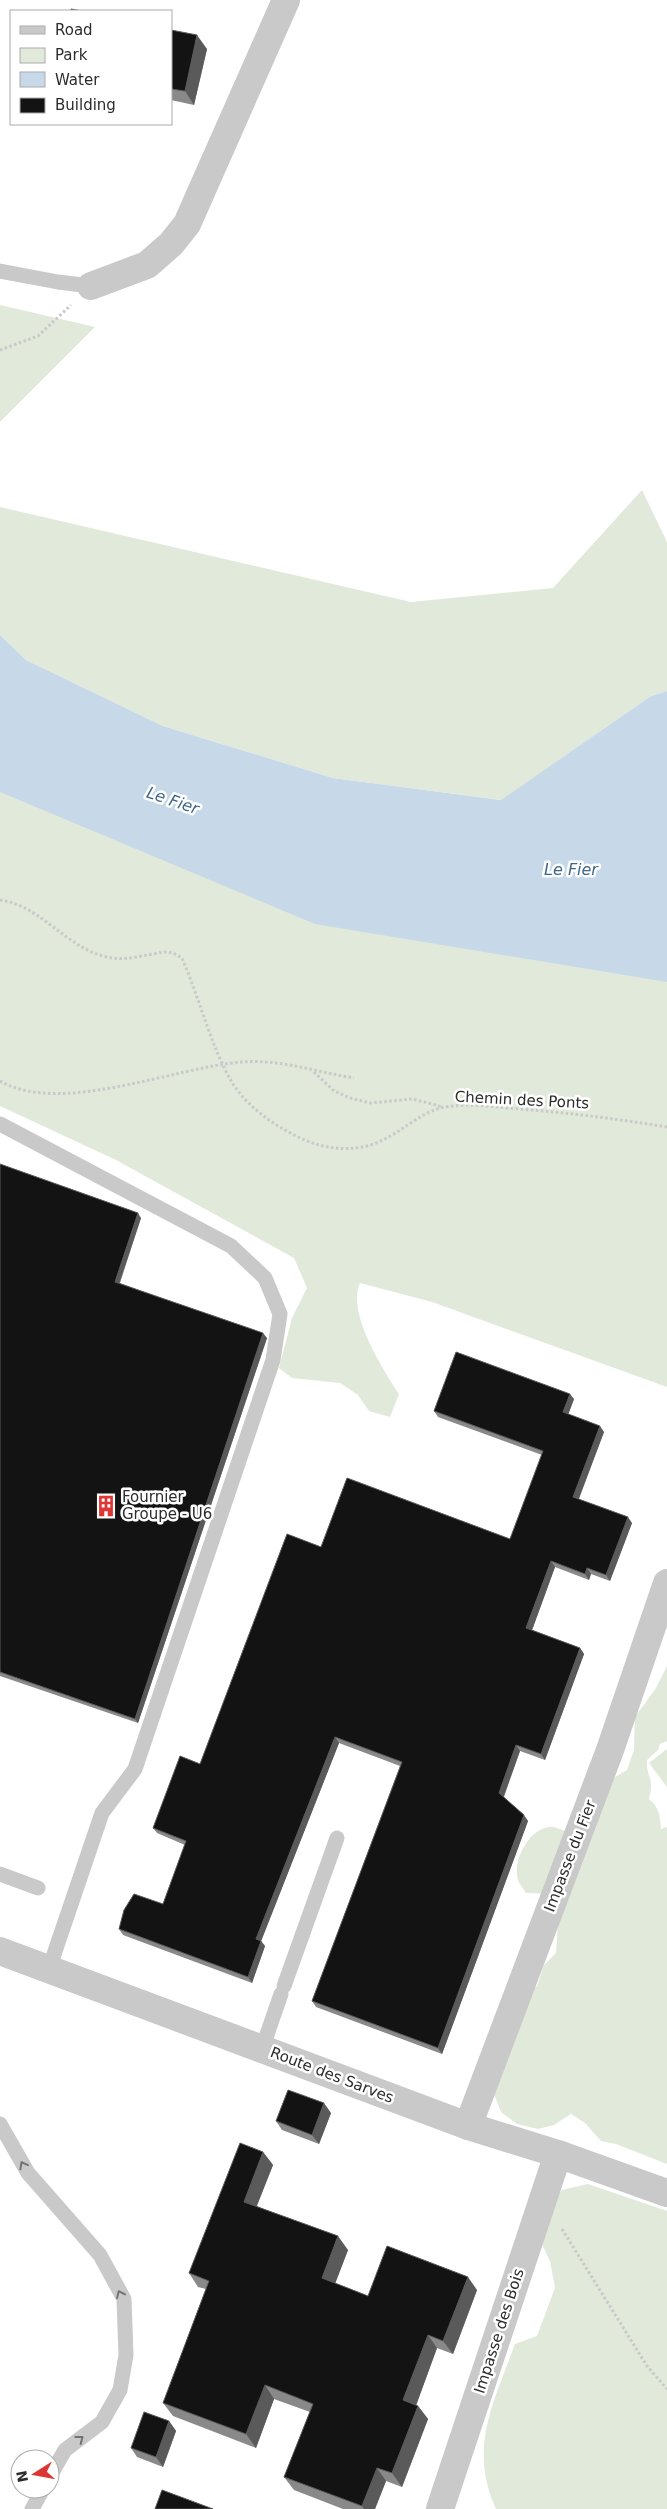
<svg xmlns="http://www.w3.org/2000/svg" width="667" height="2509" viewBox="0 0 667 2509" font-family="'DejaVu Sans',sans-serif">
  <style>
    .green { fill: #e1e9da }
    .water { fill: #c7d9e9 }
    .lines { fill: none; stroke-linecap: round; stroke-linejoin: round }
    .path { stroke: #c9c9c9; stroke-width: 3; stroke-dasharray: 2.5 2.5; stroke-linecap: butt }
    .lane { stroke: #c9c9c9; stroke-width: 15 }
    .street { stroke: #c9c9c9; stroke-width: 28 }
    .wall { fill: #898989 }
    .shaded-wall { fill: #5a5a5a }
    .building { fill: #131313; stroke: #5a5a5a }
    .oneway { stroke: #737373 }
    .labels { text-anchor: middle; stroke-width: 5; stroke-linejoin: round; paint-order: stroke }
    .street-label { font-size: 15px; fill: #2c2c2c; stroke: #fff }
    .poi-label { font-size: 15px; fill: #2c2c2c; stroke: #fff; text-anchor: start }
    .water-label { font-size: 16px; font-style: italic; fill: #3f678a; stroke: #fff }
  </style>
  <rect width="100%" height="100%" fill="#fff"/>
  <g class="green">
    <path d="M0,305L95,327L0,422Z"/>
    <path d="M642,490L667,542V691L651,696L502,800L333,778L163,726L26,660L0,635V507L411,602L553,588Z"/>
    <path d="M0,782L667,967V1387L432,1302L360,1283C346,1311 383,1370 399,1394L390,1417L369,1411L358,1395L340,1383L292,1378L279,1368L292,1318L307,1288L294,1258L116,1160L0,1106Z"/>
    <path d="M667,1666V1741L660,1744L658,1750L647,1760C646,1778 655,1777 649,1799C659,1807 660,1816 661,1829L667,1827V2164L616,2144L601,2141L585,2123L571,2114L554,2125L538,2129L517,2124L501,2112L494,2094L521,1998L537,1986L544,1965L556,1953L558,1923L551,1894L526,1893C524,1889 519,1884 518,1880C512,1861 529,1829 549,1827C554,1826 562,1830 567,1832L610,1780L627,1770L634,1750L635,1717L656,1688Z"/>
    <path d="M667,1749V1787L649,1763Z"/>
    <path d="M588,2184L667,2211V2509H496C468,2448 494,2402 515,2344L537,2336L555,2288L550,2261L540,2240L543,2214L562,2190Z"/>
  </g>
  <path class="water" d="M0,635L26,660L163,726L333,778L501,800L651,696L667,691V982L315,924L0,792Z"/>
  <g class="lines">
    <g class="path">
      <path d="M0,350L38,336L71,305"/>
      <path d="M0,900C42,906 66,948 107,957C125,962 147,954 165,952L173,953L182,958C199,997 212,1050 233,1084C248,1107 271,1123 294,1135C317,1147 341,1152 367,1146C396,1139 419,1111 445,1107C470,1103 495,1107 520,1109C570,1113 618,1119 667,1127"/>
      <path d="M314,1072L334,1091L350,1098L370,1103L413,1099L443,1107"/>
      <path d="M0,1081C61,1116 175,1067 242,1062C281,1059 316,1072 354,1078"/>
      <path d="M562,2229L647,2366L667,2389"/>
    </g>
    <g class="lane">
      <path d="M0,271L58,282L91,286"/>
      <path d="M0,1124L231,1246L265,1278L280,1314L273,1360L135,1769L102,1813L49,1969"/>
      <path d="M0,1874L38,1888"/>
      <path d="M284,1986L337,1838"/>
      <path d="M262,2049L281,1994"/>
      <path d="M0,2124L28,2173L100,2255L124,2299L126,2355L120,2390L102,2422L65,2450L50,2476"/>
      <path d="M32,2509L43,2489"/>
    </g>
    <g class="street">
      <path d="M91,286L147,265L171,244L187,224L286,0"/>
      <path d="M0,1951L468,2126L558,2154L667,2193"/>
      <path d="M468,2126L610,1750L667,1583"/>
      <path d="M440,2509L558,2154"/>
    </g>
  </g>
  <g class="wall">
    <path d="M171,30L207,49L194,105L171,100Z"/>
    <path d="M0,1164L141,1218L120,1283L267,1338L138,1723L0,1676Z"/>
    <path d="M574,1399L568,1414L604,1432L579,1499L632,1523L610,1581L591,1574L589,1580L555,1567L532,1630L580,1648L584,1654L545,1760L520,1751L504,1797L528,1821L442,2054L316,2007L312,2001L400,1766L339,1743L261,1941L265,1946L252,1983L123,1935L119,1929L163,1904L185,1845L157,1833L153,1828L200,1764L321,1547L510,1539L542,1455L438,1417L434,1411Z"/>
    <path d="M331,2113L319,2144L282,2130L276,2121Z"/>
    <path d="M263,2152L273,2165L257,2206L348,2250L335,2283L368,2296L477,2290L453,2354L437,2348L416,2405L418,2406L428,2419L402,2487L386,2481L375,2509H343L294,2490L284,2477L310,2412L274,2399L256,2448L173,2416L163,2403L206,2289L198,2287L189,2273Z"/>
    <path d="M169,2421L176,2431L163,2467L137,2457L131,2448Z"/>
  </g>
  <g class="shaded-wall">
    <path d="M197,35L207,49L194,105L185,91Z"/>
    <path d="M138,1213L141,1218L118,1287L115,1282Z"/>
    <path d="M263,1333L267,1338L138,1723L135,1719Z"/>
    <path d="M570,1394L574,1399L567,1418L563,1412Z"/>
    <path d="M600,1426L604,1432L577,1503L573,1497Z"/>
    <path d="M628,1517L632,1523L610,1581L606,1575Z"/>
    <path d="M551,1561L555,1567L531,1633L526,1628Z"/>
    <path d="M587,1568L591,1574L589,1580L585,1574Z"/>
    <path d="M580,1648L584,1654L545,1760L541,1754Z"/>
    <path d="M335,1737L339,1743L260,1944L256,1939Z"/>
    <path d="M516,1745L520,1751L503,1798L499,1793Z"/>
    <path d="M524,1815L528,1821L442,2054L438,2048Z"/>
    <path d="M261,1941L265,1946L252,1983L248,1977Z"/>
    <path d="M324,2103L331,2113L319,2144L312,2135Z"/>
    <path d="M263,2152L273,2165L253,2215L244,2202Z"/>
    <path d="M338,2236L348,2250L332,2292L322,2278Z"/>
    <path d="M468,2277L477,2290L453,2354L443,2341Z"/>
    <path d="M428,2335L437,2348L413,2414L403,2400Z"/>
    <path d="M265,2385L274,2399L256,2448L246,2434Z"/>
    <path d="M418,2406L428,2419L402,2487L392,2473Z"/>
    <path d="M169,2421L176,2431L163,2467L156,2457Z"/>
    <path d="M377,2468L386,2481L375,2509H364L362,2506Z"/>
  </g>
  <g class="building">
    <path d="M71,9L82,11H71Z"/>
    <path d="M171,30L197,35L185,91L171,89Z"/>
    <path d="M0,1164L138,1213L115,1282L263,1333L135,1719L0,1672Z"/>
    <path d="M456,1352L570,1394L563,1412L600,1426L573,1497L628,1517L606,1575L587,1568L585,1574L551,1561L526,1628L580,1648L541,1754L516,1745L499,1793L524,1815L438,2048L312,2001L402,1762L335,1737L256,1939L261,1941L248,1977L119,1929L124,1910L134,1894L163,1904L186,1841L153,1828L180,1756L200,1764L287,1534L321,1547L347,1478L510,1539L543,1451L434,1411Z"/>
    <path d="M288,2090L324,2103L312,2135L276,2121Z"/>
    <path d="M240,2143L263,2152L244,2202L338,2236L322,2278L368,2296L387,2246L468,2277L443,2341L428,2335L403,2400L418,2406L392,2473L377,2468L362,2506L284,2477L313,2404L265,2385L246,2434L163,2403L209,2281L189,2273Z"/>
    <path d="M144,2412L169,2421L156,2457L131,2448Z"/>
    <path d="M162,2490L213,2509H155Z"/>
  </g>
  <defs><path id="oneway-chevron" d="M-2-3.5L2.5 0L-2 3.5" fill="none" stroke-width="1.6" stroke-linecap="round" stroke-linejoin="round" transform="scale(1.25)"/></defs>
  <g class="oneway">
    <use href="#oneway-chevron" transform="translate(23 2165) rotate(-119)"/>
    <use href="#oneway-chevron" transform="translate(120 2294) rotate(-115)"/>
    <use href="#oneway-chevron" transform="translate(80 2439) rotate(-37)"/>
  </g>
  <defs>
    <g id="building-bare" transform="scale(1.725)"><path d="M-4-6H4V6H1V3H-1V6H-4ZM-2.5-4.3h1.7v1.8h-1.7ZM.8-4.3h1.7v1.8H.8ZM-2.5-1h1.7V.8h-1.7ZM.8-1h1.7V.8H.8Z" fill="#dc3635" stroke="#fff" stroke-width="2.5" paint-order="stroke"/></g>
  </defs>
  <g fill-rule="evenodd">
    <use href="#building-bare" x="106" y="1506"/>
  </g>
  <g class="labels">
    <g class="street-label">
      <text transform="translate(522 1100) rotate(3)" y="5">Chemin des Ponts</text>
      <text transform="translate(570 1856) rotate(-69)" y="5">Impasse du Fier</text>
      <text transform="translate(332 2075) rotate(21)" y="5">Route des Sarves</text>
      <text transform="translate(499 2331) rotate(-72)" y="5">Impasse des Bois</text>
    </g>
    <g class="poi-label">
      <text x="122" y="1502">Fournier<tspan x="122" dy="17">Groupe - U6</tspan></text>
    </g>
    <g class="water-label">
      <text transform="translate(173 800) rotate(19)" y="6">Le Fier</text>
      <text x="571" y="875">Le Fier</text>
    </g>
  </g>
  <rect x="10" y="10" width="162" height="115" fill="#ffffff" stroke="#ababab"/>
  <rect x="20" y="26" width="25" height="8" fill="#c9c9c9" stroke="#ababab"/>
  <text x="55" y="35" font-size="15" fill="#2c2c2c">Road</text>
  <rect x="20" y="48" width="25" height="15" fill="#e1e9da" stroke="#ababab"/>
  <text x="55" y="60" font-size="15" fill="#2c2c2c">Park</text>
  <rect x="20" y="72" width="25" height="15" fill="#c7d9e9" stroke="#ababab"/>
  <text x="55" y="85" font-size="15" fill="#2c2c2c">Water</text>
  <rect x="20" y="98" width="25" height="15" fill="#131313" stroke="#ababab"/>
  <text x="55" y="110" font-size="15" fill="#2c2c2c">Building</text>
  <g transform="translate(35 2474) rotate(259)"><circle r="24" fill="#ffffff" stroke="#ababab"/>
  <path d="M0-4L9 19L0 12L-9 19Z" fill="#dc3635"/>
  <text y="-8" font-size="14" font-weight="bold" text-anchor="middle" fill="#2c2c2c">N</text>
  </g>
</svg>
